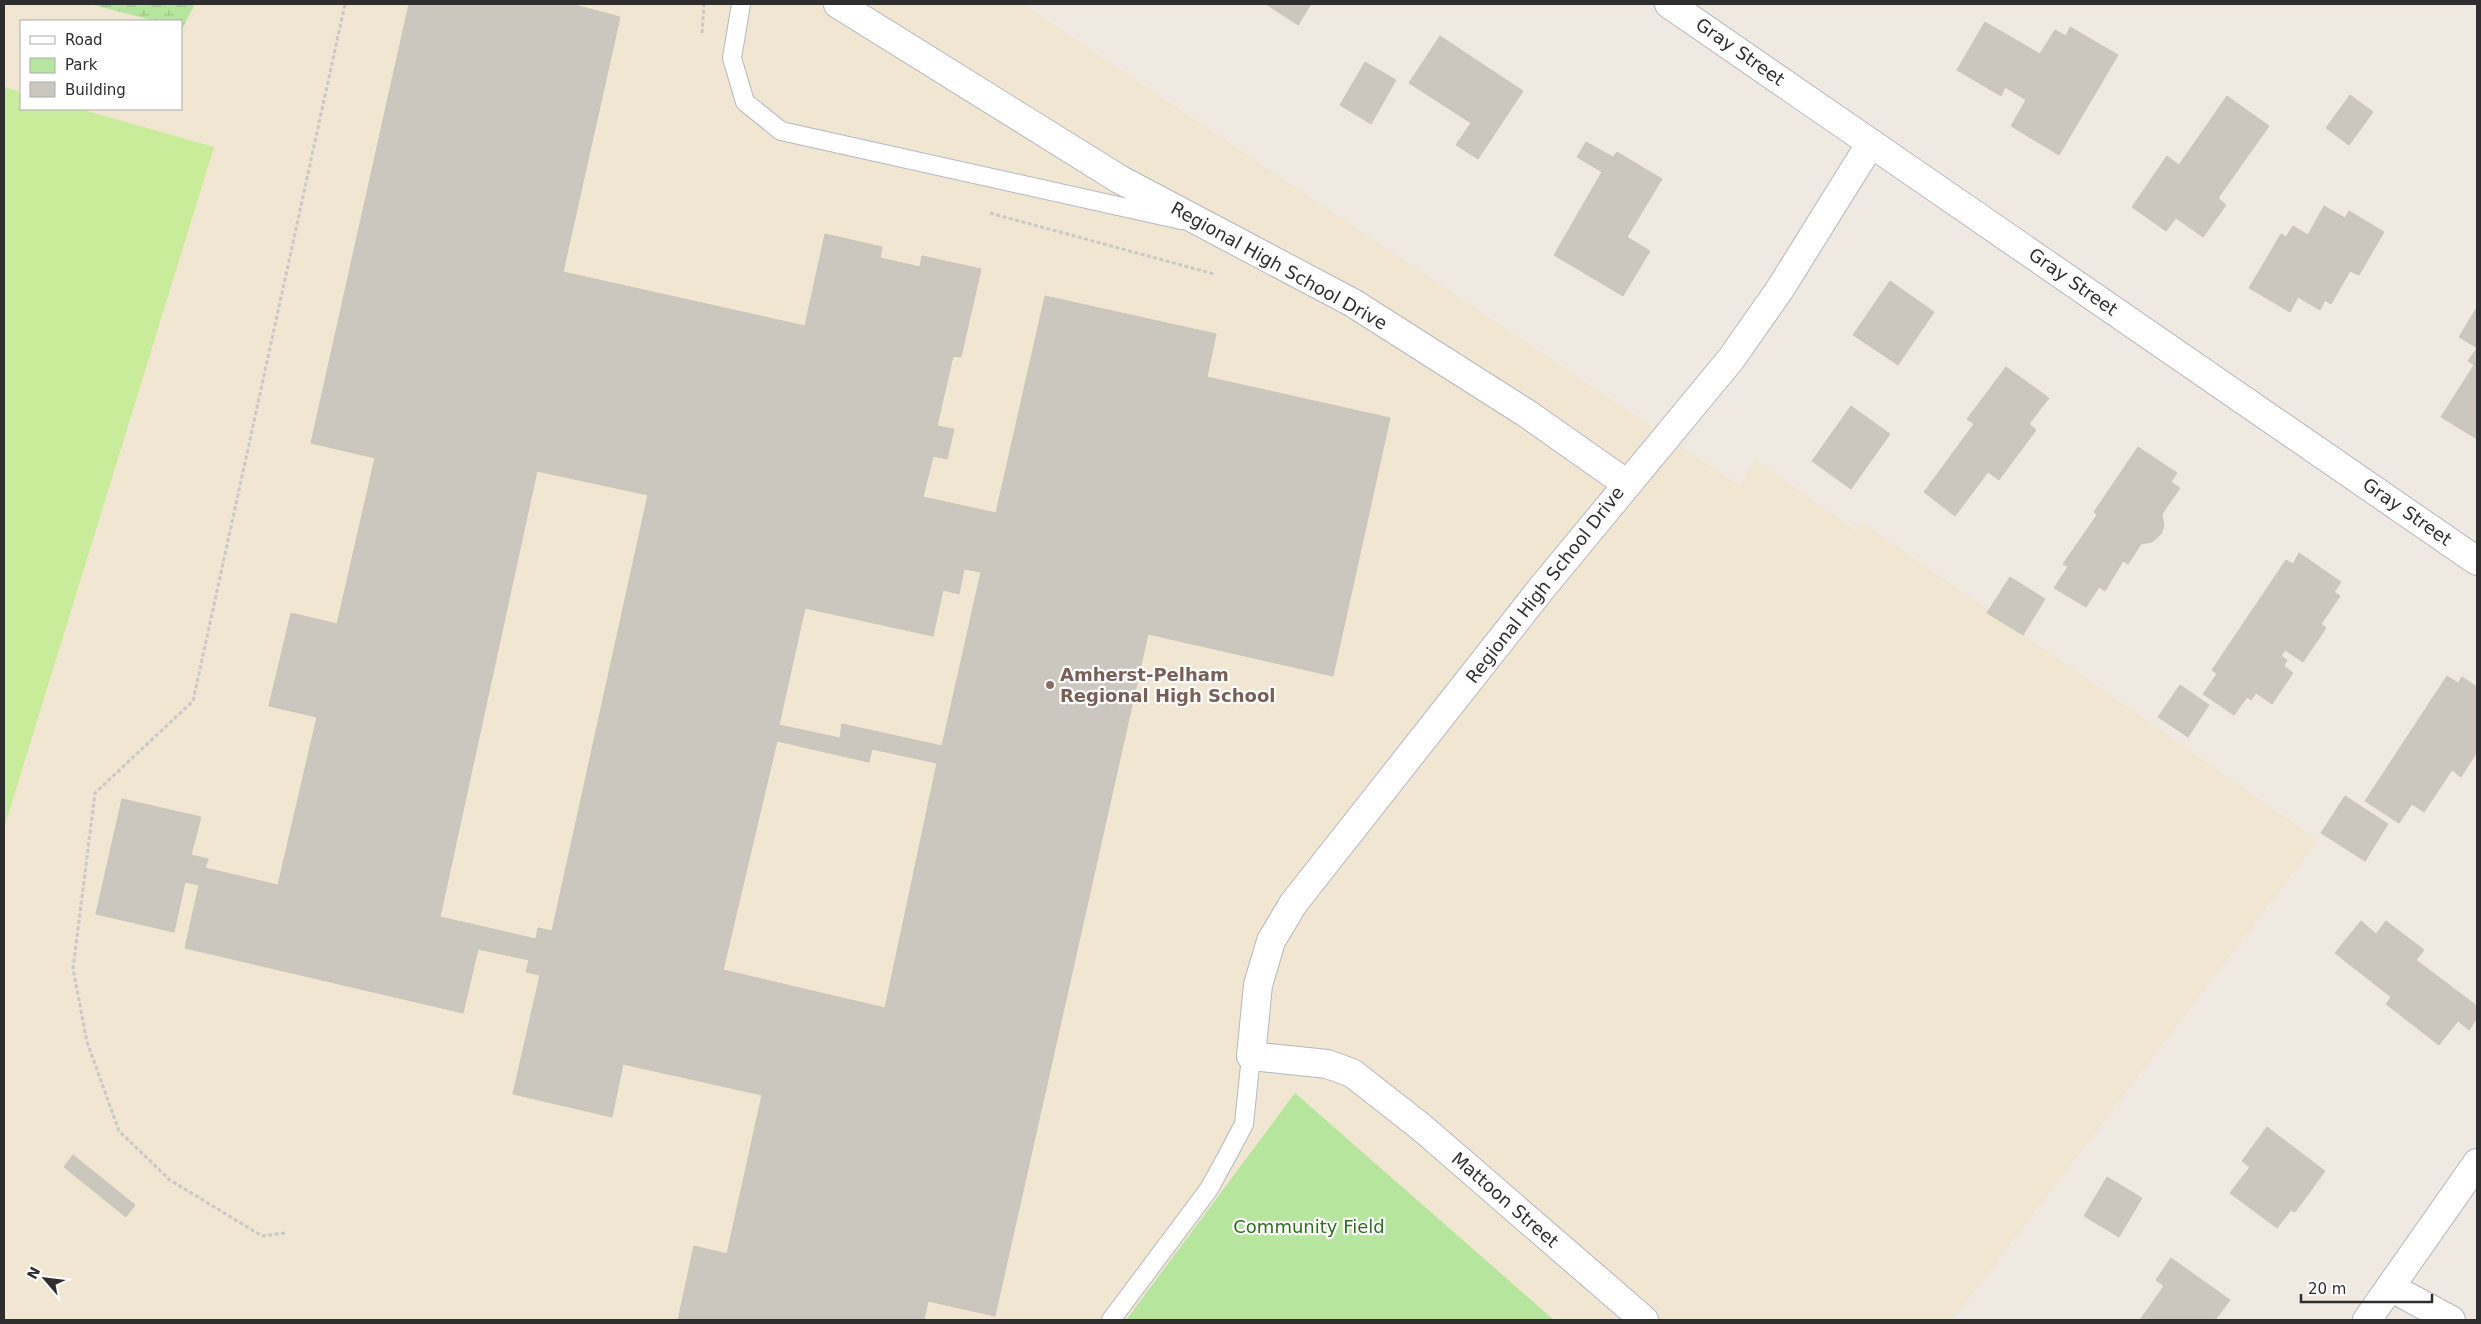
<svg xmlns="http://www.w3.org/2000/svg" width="2481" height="1324" viewBox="0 0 2481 1324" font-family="'DejaVu Sans',sans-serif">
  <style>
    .education { fill: #f0e6d1; fill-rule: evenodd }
    .wetland { fill: url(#wetland-marsh) }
    .park { fill: #b6e59e }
    .pitch { fill: #c9ec9a }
    .building { fill: #cbc7bf; stroke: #cbc5ba; fill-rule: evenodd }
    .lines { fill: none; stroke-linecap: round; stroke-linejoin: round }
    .lane-casing { stroke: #b4b7c1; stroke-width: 20 }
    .street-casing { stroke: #b4b7c1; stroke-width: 30 }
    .path { stroke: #c9c9c9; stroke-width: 3; stroke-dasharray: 4 2.5; stroke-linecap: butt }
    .lane { stroke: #fff; stroke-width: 18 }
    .street { stroke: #fff; stroke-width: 28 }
    .education-dot { fill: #8d6e63; stroke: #fff; stroke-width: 2 }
    .labels { text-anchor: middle; stroke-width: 4.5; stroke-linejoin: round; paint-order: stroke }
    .street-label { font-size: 18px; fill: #2e2e2e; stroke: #fff }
    .education-label { font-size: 18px; font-weight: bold; fill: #785e54; stroke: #fff; text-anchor: start }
    .park-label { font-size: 18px; fill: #2c6e1b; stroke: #fff }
  </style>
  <defs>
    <pattern id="wetland-marsh" width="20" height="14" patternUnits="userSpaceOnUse" patternTransform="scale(1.25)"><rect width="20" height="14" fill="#b6e59e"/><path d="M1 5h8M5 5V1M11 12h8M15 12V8" fill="none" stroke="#9dc588"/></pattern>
  </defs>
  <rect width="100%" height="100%" fill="#efe9e1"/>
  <path class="education" d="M4,4H1023L1740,486L1756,460L1855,530L1862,522L2318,840L1952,1320H1554L1295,1093L1126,1320H4ZM21,21H181V109H21Z"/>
  <path class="wetland" d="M90,4H195L182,29L181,21H155Z"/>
  <path class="park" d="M1295,1093L1554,1320H1126Z"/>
  <path class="pitch" d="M4,87L21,92V109H80L214,147L4,828Z"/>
  <g class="building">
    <path d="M409,4H571L620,17L563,272L805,326L825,234L882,247L880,258L920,267L922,256L981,269L961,357L953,356L937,426L954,429L947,459L933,456L923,497L996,513L1045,296L1216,334L1207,377L1390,418L1333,676L1148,634L995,1316L928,1301L924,1320H678L694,1246L727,1254L762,1095L623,1064L612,1117L513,1094L540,975L526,972L529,960L478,949L463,1013L185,948L199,885L185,882L174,932L96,914L122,799L201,817L191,855L208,859L205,868L278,885L317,717L269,706L291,613L337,624L375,458L311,443ZM537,471L648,495L552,931L538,928L536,939L440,917ZM964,569L981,572L942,746L842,724L840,738L779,725L805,608L933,636L943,590L959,594ZM777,741L869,762L872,749L937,763L885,1008L723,970Z"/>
    <path d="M1266,4H1311L1298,25Z"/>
    <path d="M1985,22L2040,54L2055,30L2066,36L2070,27L2118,55L2059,155L2011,126L2026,100L2005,87L2001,96L1957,70Z"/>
    <path d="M1440,36L1523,91L1478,159L1456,145L1471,123L1409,83Z"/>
    <path d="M1365,62L1396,80L1371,124L1340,105Z"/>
    <path d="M2350,95L2373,112L2349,145L2326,128Z"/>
    <path d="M2227,96L2269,126L2218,198L2226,205L2203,237L2176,218L2166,231L2132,207L2167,156L2179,165Z"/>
    <path d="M1586,142L1613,157L1617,152L1662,179L1627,237L1650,251L1623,296L1554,255L1602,172L1577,157Z"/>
    <path d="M2324,206L2345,218L2349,211L2384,232L2359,275L2350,271L2331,304L2325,300L2320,310L2298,297L2290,312L2249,288L2281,234L2286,237L2293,226L2308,235Z"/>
    <path d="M1890,281L1934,312L1898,365L1853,335Z"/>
    <path d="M2476,309L2477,310V439L2441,417L2474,365L2468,361L2477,348L2459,337Z"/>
    <path d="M2006,367L2049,398L2029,424L2036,430L1999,480L1988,472L1955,516L1924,492L1974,424L1967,419Z"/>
    <path d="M1851,406L1890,434L1851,489L1812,461Z"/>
    <path d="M2138,447L2177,473L2171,482L2180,488L2162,514L2164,526L2161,534L2152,542L2141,544L2128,564L2123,561L2105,591L2099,587L2086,607L2054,588L2068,567L2063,564L2097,515L2094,512Z"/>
    <path d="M2299,553L2341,582L2334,592L2340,596L2321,624L2326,628L2303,662L2285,650L2281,656L2287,660L2284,666L2293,673L2272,704L2256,693L2251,700L2247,697L2234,715L2203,694L2217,674L2212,670L2286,560L2293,564Z"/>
    <path d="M2010,577L2045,599L2023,635L1987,613Z"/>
    <path d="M2447,676L2458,683L2462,677L2477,687V752L2461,777L2452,770L2424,812L2412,804L2399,823L2365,801Z"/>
    <path d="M2180,685L2209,705L2188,737L2158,717Z"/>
    <path d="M2345,796L2388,824L2365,861L2321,833Z"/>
    <path d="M2361,921L2376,934L2386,921L2424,950L2416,960L2477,1006V1018L2469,1030L2458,1021L2439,1045L2386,1004L2391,997L2335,953Z"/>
    <path d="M2267,1127L2325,1171L2295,1212L2291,1210L2277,1228L2230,1193L2250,1167L2242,1161Z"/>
    <path d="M73,1155L135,1205L126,1217L64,1167Z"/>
    <path d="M2107,1177L2142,1198L2119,1237L2084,1216Z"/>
    <path d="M2171,1258L2230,1300L2215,1320H2140L2164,1286L2156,1280Z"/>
  </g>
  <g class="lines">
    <g class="lane-casing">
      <g id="lane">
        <path d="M741,4L732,58L745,102L781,131L1181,220"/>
        <path d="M1111,1320L1209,1189L1226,1158L1244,1124L1251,1056"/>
      </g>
    </g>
    <g class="street-casing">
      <g id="street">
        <path d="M838,4L1119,179L1353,303L1526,413L1627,484"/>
        <path d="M1669,4L2477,561"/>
        <path d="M2390,1287L2451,1320"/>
        <path d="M1644,1320L1421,1127L1352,1073L1327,1064L1251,1056L1258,985L1271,941L1293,904L1541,589L1731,359L1780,289L1871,143"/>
        <path d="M2367,1320L2477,1163"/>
      </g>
    </g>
    <g class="path">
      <path d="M702,33L704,4"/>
      <path d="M990,213L1214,274"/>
      <path d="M285,1233L262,1236L170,1180L119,1131L87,1042L73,969L95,793L193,701L345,4"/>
    </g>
    <use href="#lane" class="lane"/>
    <use href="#street" class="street"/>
  </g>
  <circle class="education-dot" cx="1050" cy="685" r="5"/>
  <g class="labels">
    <g class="street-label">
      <text transform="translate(1740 52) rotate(35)" y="6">Gray Street</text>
      <text transform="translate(1279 266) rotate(29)" y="6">Regional High School Drive</text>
      <text transform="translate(2073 282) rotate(35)" y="6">Gray Street</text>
      <text transform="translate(2407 512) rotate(35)" y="6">Gray Street</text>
      <text transform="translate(1545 585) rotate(-52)" y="6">Regional High School Drive</text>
      <text transform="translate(1505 1200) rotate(41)" y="6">Mattoon Street</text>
    </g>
    <g class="education-label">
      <text x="1060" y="681">Amherst-Pelham<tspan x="1060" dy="21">Regional High School</tspan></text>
    </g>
    <g class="park-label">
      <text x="1309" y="1233">Community Field</text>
    </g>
  </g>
  <rect width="2481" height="1324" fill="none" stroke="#2e2e2e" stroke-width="10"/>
  <rect x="20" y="20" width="162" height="90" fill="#ffffff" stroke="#ababab"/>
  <rect x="30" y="36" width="25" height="8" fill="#ffffff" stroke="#ababab"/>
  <text x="65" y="45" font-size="15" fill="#2e2e2e">Road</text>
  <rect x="30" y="58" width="25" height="15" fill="#b6e59e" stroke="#ababab"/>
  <text x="65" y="70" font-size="15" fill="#2e2e2e">Park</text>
  <rect x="30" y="82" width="25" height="15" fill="#cbc7bf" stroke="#ababab"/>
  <text x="65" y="95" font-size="15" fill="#2e2e2e">Building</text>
  <g transform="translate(45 1279) rotate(298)" stroke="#ffffff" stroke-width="4" paint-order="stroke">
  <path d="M0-4L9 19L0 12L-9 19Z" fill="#2e2e2e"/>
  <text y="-8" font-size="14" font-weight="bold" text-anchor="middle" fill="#2e2e2e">N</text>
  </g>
  <path d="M2301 1294v8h131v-8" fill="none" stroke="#2e2e2e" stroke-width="2.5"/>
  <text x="2308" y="1294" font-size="15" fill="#2e2e2e" stroke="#ffffff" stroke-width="4" paint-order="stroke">20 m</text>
</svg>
